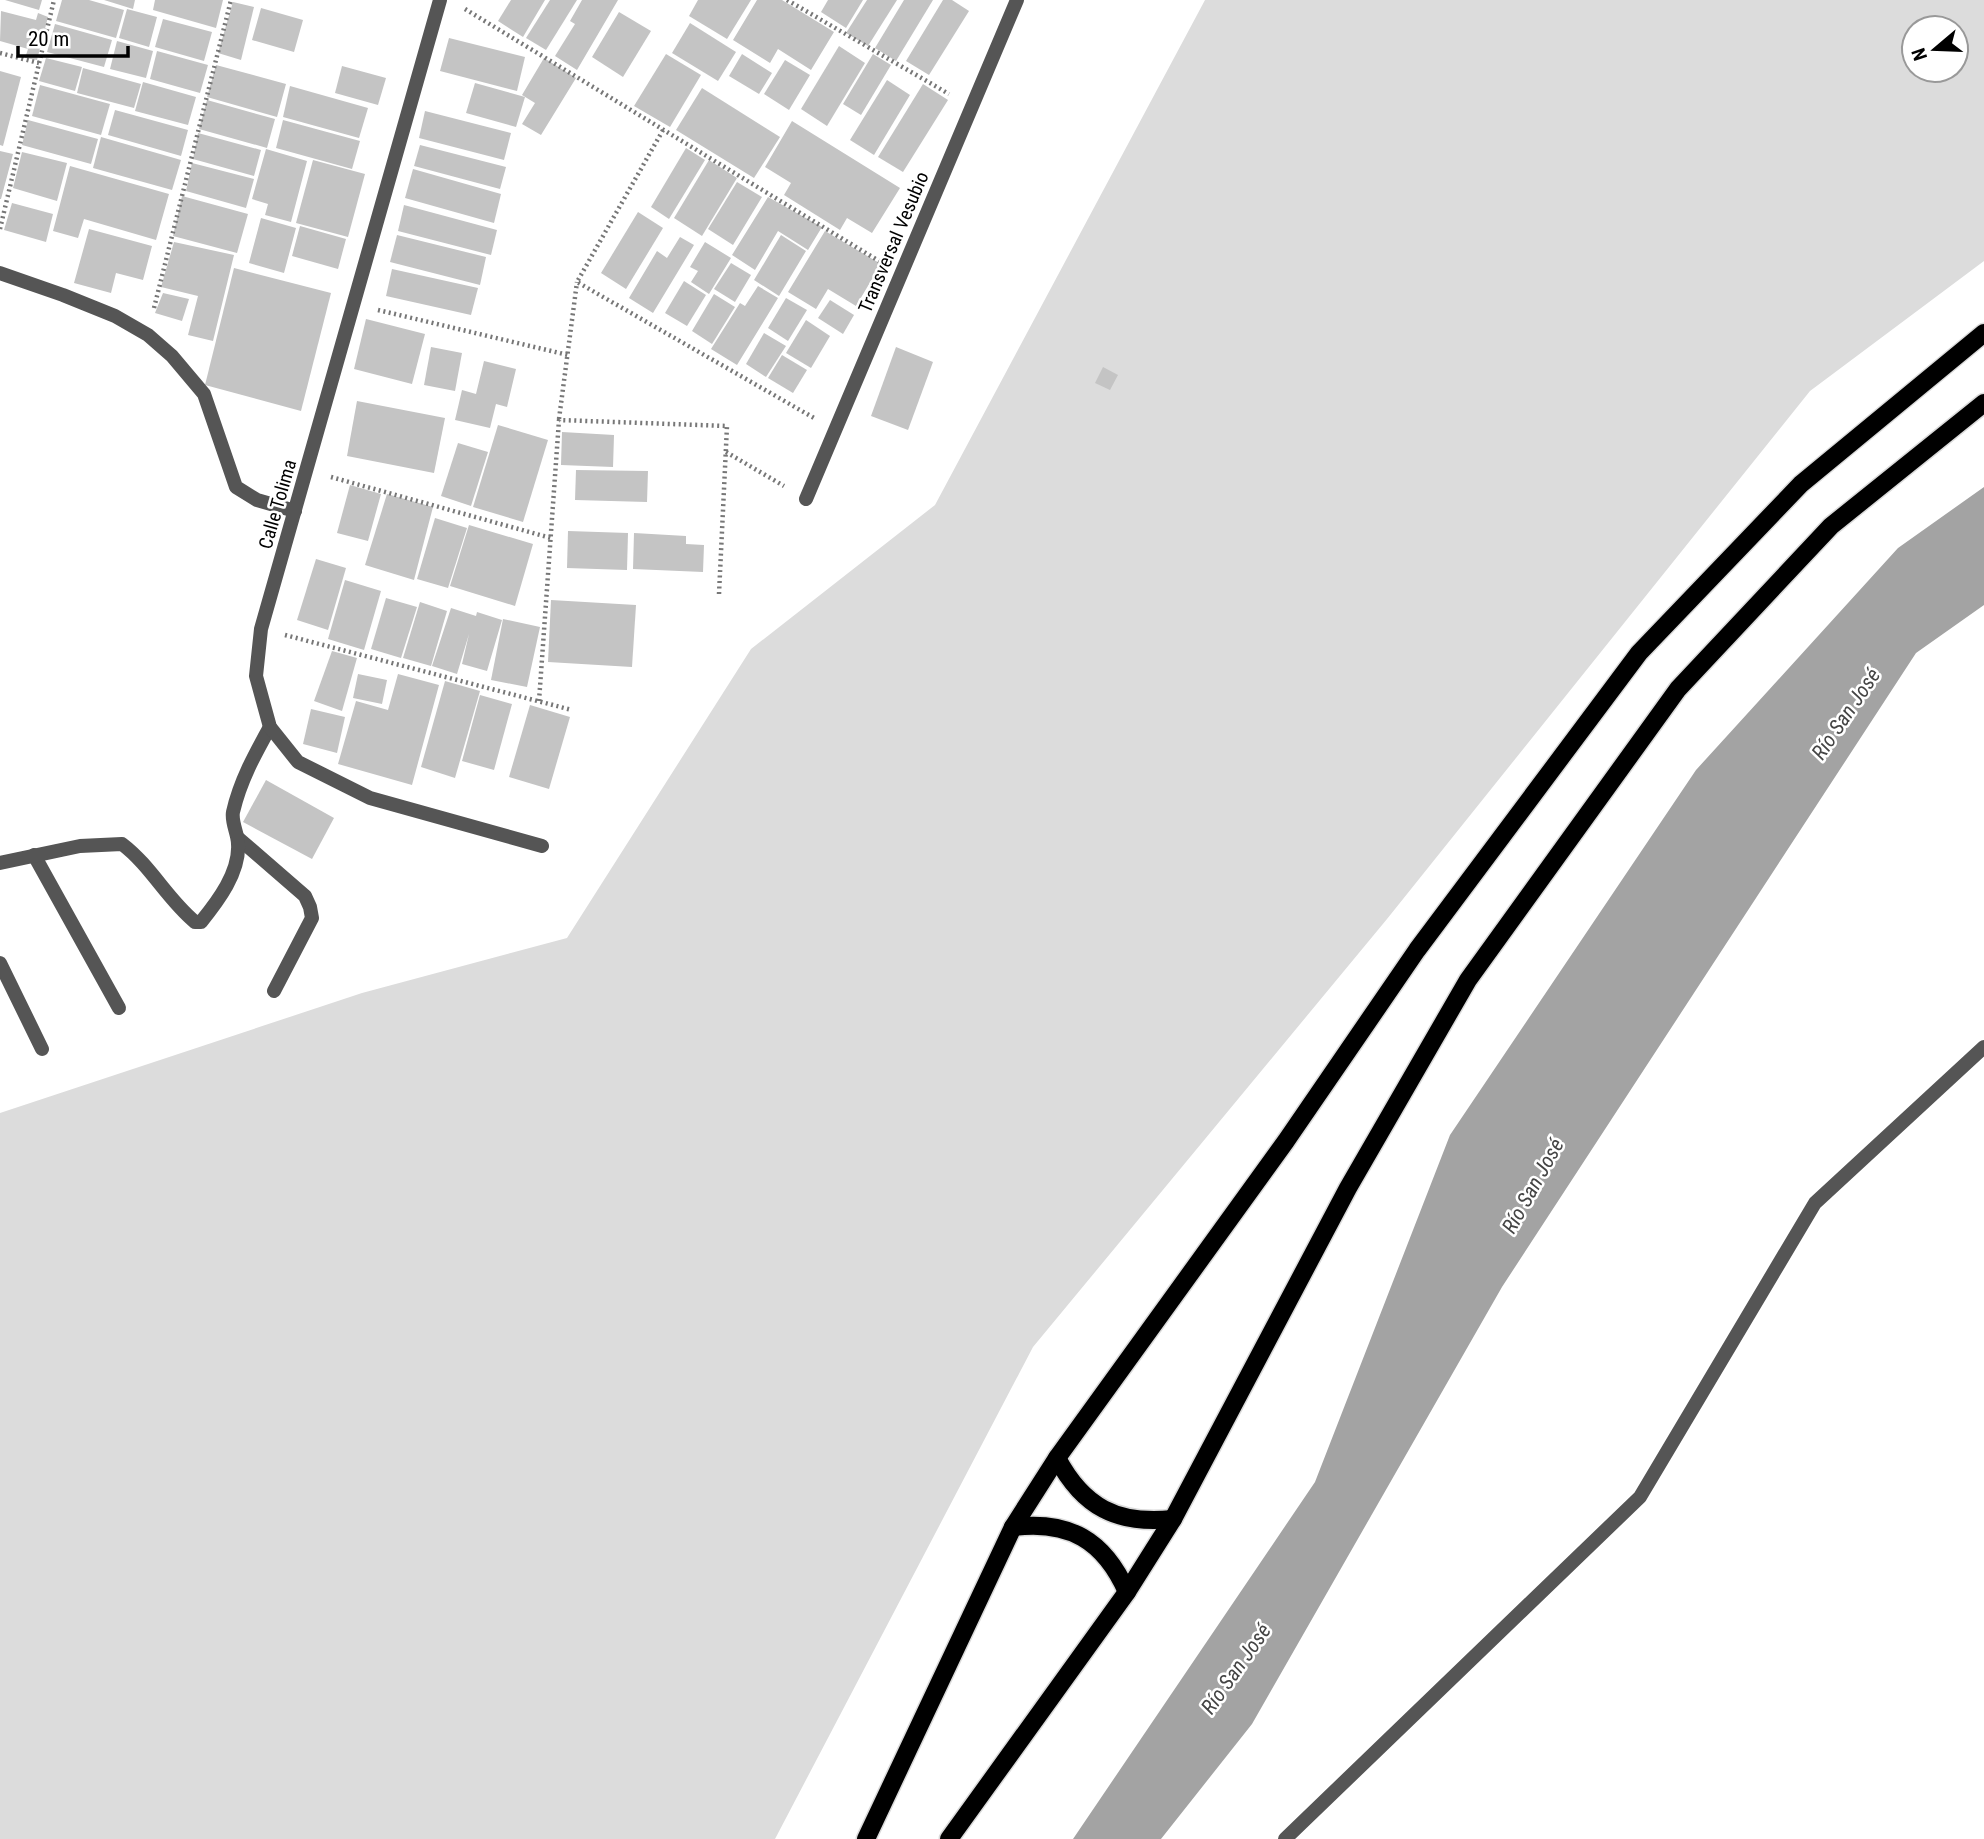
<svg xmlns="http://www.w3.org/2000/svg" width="1984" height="1839" viewBox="0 0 1984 1839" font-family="'Roboto Condensed',sans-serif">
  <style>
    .green { fill: #dcdcdc; fill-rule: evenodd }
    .water { fill: #a3a3a3 }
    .building { fill: #c4c4c4 }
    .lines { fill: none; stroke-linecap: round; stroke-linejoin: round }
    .primary-casing { stroke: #dbdbdb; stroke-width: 21 }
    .path { stroke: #777; stroke-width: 4.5; stroke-dasharray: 2 3.5; stroke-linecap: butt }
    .service { stroke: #555; stroke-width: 14 }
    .minor { stroke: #555; stroke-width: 14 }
    .primary { stroke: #000; stroke-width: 18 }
    .labels { text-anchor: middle; stroke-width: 5; stroke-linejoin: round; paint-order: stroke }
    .street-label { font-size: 19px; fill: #000; stroke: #fff }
    .water-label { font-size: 21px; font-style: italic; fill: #444; stroke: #fff }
  </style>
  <rect width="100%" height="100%" fill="#fff"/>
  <path class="green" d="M1205,0H1984V261L1810,391L1387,919L1033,1347L775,1839H0V1113L362,993L567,938L751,649L935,505ZM1914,28H1956V70H1914Z"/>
  <path class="water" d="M1984,487V605L1916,653L1502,1287L1252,1724L1161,1839H1073L1315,1482L1450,1135L1696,770L1898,548Z"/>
  <g class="building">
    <path d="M5,0H42L39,10Z"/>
    <path d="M62,0H89L124,10L116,38L56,21Z"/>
    <path d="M104,0H135L133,9Z"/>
    <path d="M155,0H223L216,28L153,10Z"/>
    <path d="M511,0H545L523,37L498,21Z"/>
    <path d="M550,0H577L546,50L526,38Z"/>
    <path d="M582,0H618L577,70L555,56L575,24L570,21Z"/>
    <path d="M698,0H751L727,39L689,16Z"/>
    <path d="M757,0H782L834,32L811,70L778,49L770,63L733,40Z"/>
    <path d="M828,0H863L846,28L821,12Z"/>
    <path d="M867,0H897L868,46L846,33Z"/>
    <path d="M904,0H933L896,61L875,48Z"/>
    <path d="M943,0H952L969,11L929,75L906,61Z"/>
    <path d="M233,2L254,7L241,60L218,53Z"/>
    <path d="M261,8L303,20L294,52L252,40Z"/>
    <path d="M127,9L157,17L149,47L119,38Z"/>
    <path d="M1,11L36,20L38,13L48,17L37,60L25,58L28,49L0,41Z"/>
    <path d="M619,12L651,31L623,77L592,57Z"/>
    <path d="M163,19L212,32L204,61L155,47Z"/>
    <path d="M690,23L736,52L718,81L672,53Z"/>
    <path d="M55,24L112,40L104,67L47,52Z"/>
    <path d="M449,38L525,57L517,91L440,71Z"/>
    <path d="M117,41L153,51L146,78L110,69Z"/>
    <path d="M839,46L865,63L827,126L801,109Z"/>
    <path d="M157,51L208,65L200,93L150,79Z"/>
    <path d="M666,54L701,75L670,127L634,106Z"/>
    <path d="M742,54L772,73L759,94L729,76Z"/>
    <path d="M873,54L891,65L861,115L843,104Z"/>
    <path d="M46,58L82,67L75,91L39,81Z"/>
    <path d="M544,58L576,78L541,135L522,124L535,103L522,95Z"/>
    <path d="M785,60L810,75L789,110L764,94Z"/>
    <path d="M216,65L286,84L277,117L207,97Z"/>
    <path d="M342,66L386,78L378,105L335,93Z"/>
    <path d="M83,68L141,84L134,108L77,93Z"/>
    <path d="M0,71L21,77L3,146L0,145Z"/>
    <path d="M887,80L910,95L874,155L850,140Z"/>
    <path d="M143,82L196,97L188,125L135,111Z"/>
    <path d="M475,83L525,97L516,127L466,113Z"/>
    <path d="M923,84L948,100L903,172L878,157Z"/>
    <path d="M40,85L110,104L101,135L32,116Z"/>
    <path d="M290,86L368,108L359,138L283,117Z"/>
    <path d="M702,88L780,137L754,178L676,130Z"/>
    <path d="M207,100L275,119L267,148L199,129Z"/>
    <path d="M115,110L188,130L181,156L108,135Z"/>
    <path d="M425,111L511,133L504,160L419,138Z"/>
    <path d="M28,120L98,139L91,164L22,145Z"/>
    <path d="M283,120L360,141L352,169L276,148Z"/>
    <path d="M792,121L900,188L872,233L847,218L840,230L784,195L791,183L765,167Z"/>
    <path d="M198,133L261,150L254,176L193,159Z"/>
    <path d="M101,137L181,160L172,190L93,168Z"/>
    <path d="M420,145L506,167L500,189L414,166Z"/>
    <path d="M686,148L705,160L669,219L651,207Z"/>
    <path d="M266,149L307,161L291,222L265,215L268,204L252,199Z"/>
    <path d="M0,151L13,154L1,199H0Z"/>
    <path d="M22,152L67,163L57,201L13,188Z"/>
    <path d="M313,160L365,174L348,237L296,223Z"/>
    <path d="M709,160L737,178L702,236L674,218Z"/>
    <path d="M192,163L254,179L246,208L186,191Z"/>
    <path d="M70,166L169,194L156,240L84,219L78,238L53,231Z"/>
    <path d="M413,169L501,194L494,223L405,198Z"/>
    <path d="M737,182L762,197L733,245L708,229Z"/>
    <path d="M182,196L248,214L237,253L173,236Z"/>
    <path d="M768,197L822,227L808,250L778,231L755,270L732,255Z"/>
    <path d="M12,203L53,214L46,242L4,230Z"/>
    <path d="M404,205L497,230L491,255L398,231Z"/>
    <path d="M638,212L663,228L626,289L601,273Z"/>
    <path d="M261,218L296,228L284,273L249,263Z"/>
    <path d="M300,226L346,239L338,269L292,256Z"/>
    <path d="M89,229L152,246L143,280L116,273L111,293L74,283Z"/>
    <path d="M825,231L881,264L856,306L828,289L816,309L788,292Z"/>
    <path d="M397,235L486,257L480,285L390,262Z"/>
    <path d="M781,235L806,251L779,296L754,280Z"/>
    <path d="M680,237L694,245L653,313L629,298L657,251L667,258Z"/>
    <path d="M174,242L234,255L213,341L188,335L198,296L161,287Z"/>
    <path d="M705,242L731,258L709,294L691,282L698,271L690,267Z"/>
    <path d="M731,263L751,275L735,302L714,289Z"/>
    <path d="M234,268L331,293L301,411L205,385Z"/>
    <path d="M392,269L478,288L471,315L386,296Z"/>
    <path d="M684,281L706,295L687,326L665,313Z"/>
    <path d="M758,286L778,298L737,365L711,349L740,303L745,306Z"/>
    <path d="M163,293L189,299L182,321L155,313Z"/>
    <path d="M714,294L735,307L712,344L692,331Z"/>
    <path d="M786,298L807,310L788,341L768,328Z"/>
    <path d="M830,300L854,315L843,334L818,318Z"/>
    <path d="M366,319L425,334L412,384L354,369Z"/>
    <path d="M806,320L830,336L811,368L786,353Z"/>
    <path d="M764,333L786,346L766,377L746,364Z"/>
    <path d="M431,347L462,353L455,391L424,385Z"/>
    <path d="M896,347L933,362L908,430L871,416Z"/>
    <path d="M782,355L807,370L793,393L768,378Z"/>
    <path d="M484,361L516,369L507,407L496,404L490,428L455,420L462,390L476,394Z"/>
    <path d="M1103,367L1118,375L1110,390L1095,383Z"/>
    <path d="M357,401L445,418L434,473L347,456Z"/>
    <path d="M498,425L548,440L523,522L473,507Z"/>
    <path d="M562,432L614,435L613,467L561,465Z"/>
    <path d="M458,443L488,452L471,506L441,496Z"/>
    <path d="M576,470L648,471L647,502L575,500Z"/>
    <path d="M350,485L381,494L368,541L337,533Z"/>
    <path d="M387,494L433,507L414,580L365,565Z"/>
    <path d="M435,518L467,528L448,588L417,579Z"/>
    <path d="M469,525L533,544L515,606L450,586Z"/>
    <path d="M568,531L628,533L627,570L567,568Z"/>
    <path d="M634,533L686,536V544L704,545L703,572L633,569Z"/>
    <path d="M316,559L346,568L328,630L297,620Z"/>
    <path d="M345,580L381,591L364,650L328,639Z"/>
    <path d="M386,598L417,607L401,658L371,649Z"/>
    <path d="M551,600L636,605L632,667L548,662Z"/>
    <path d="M420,602L447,611L431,666L403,658Z"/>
    <path d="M451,608L476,616L477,612L502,620L487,671L462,664L469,634L457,674L432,666Z"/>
    <path d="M503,619L540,627L527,687L491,680Z"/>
    <path d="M332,651L357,658L342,711L314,701Z"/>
    <path d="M358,674L387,680L382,704L353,698Z"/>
    <path d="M398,674L439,685L412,785L338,764L356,701L388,710Z"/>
    <path d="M445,681L480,691L455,778L421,767Z"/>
    <path d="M480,695L512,704L494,770L462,761Z"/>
    <path d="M530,705L570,717L549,789L509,777Z"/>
    <path d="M311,709L345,717L337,753L303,744Z"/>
    <path d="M266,780L334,818L312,859L243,822Z"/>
  </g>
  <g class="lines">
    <g class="primary-casing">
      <g id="primary">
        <path d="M1057,1458C1083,1507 1117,1525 1173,1519"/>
        <path d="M1013,1527C1069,1520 1104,1540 1127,1592"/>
        <path d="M866,1839L1013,1527L1057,1458L1286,1141L1417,950L1639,653L1801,484L1984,333"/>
        <path d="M949,1839L1127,1592L1173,1519L1348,1188L1468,980L1678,689L1831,526L1984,403"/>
      </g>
    </g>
    <g class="path">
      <path d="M787,0L949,94"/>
      <path d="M465,9L879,261"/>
      <path d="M0,53L39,63"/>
      <path d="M663,130L577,282L814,418"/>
      <path d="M0,229L54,0"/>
      <path d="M154,308L231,0"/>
      <path d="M378,310L568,355"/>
      <path d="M559,419L577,282"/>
      <path d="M726,452L784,486"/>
      <path d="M331,477L551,538"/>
      <path d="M285,635L572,710"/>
      <path d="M539,701L559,420L727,426L719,594"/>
    </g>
    <g class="service">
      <path d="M0,273L63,295L115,316L148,335L172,356L204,394L236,487L257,500L295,511"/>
      <path d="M238,838L305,896L310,907L312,918L274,991"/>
      <path d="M34,855L119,1008"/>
      <path d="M0,863L80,846L122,844C151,866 167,899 195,922H201C218,901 240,872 238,844C238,834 231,822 233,812C240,781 255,754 270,727"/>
      <path d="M0,963L42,1049"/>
      <path d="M1285,1839L1640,1497L1815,1203L1984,1047"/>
    </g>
    <g class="minor">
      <path d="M440,0L261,629L256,676L270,727L298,762L370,798L542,846"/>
      <path d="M806,499L1017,0"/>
    </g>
    <use href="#primary" class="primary"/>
  </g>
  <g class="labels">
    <g class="street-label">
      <text transform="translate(893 242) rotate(-67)" y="7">Transversal Vesubio</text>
      <text transform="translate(277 504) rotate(-74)" y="7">Calle Tolima</text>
    </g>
    <g class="water-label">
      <text transform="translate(1846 714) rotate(-56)" y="7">Río San José</text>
      <text transform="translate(1533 1186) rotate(-61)" y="7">Río San José</text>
      <text transform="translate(1236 1669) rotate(-55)" y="7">Río San José</text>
    </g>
  </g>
  <g transform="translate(1935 49) rotate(251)"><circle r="33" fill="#ffffff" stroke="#999999" stroke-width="2"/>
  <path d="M0-5L12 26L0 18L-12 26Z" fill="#000000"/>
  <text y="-10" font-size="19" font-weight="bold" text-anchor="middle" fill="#000000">N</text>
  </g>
  <path d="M18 46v10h110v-10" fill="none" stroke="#000000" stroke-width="3.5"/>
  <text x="28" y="46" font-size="21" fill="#000000" stroke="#ffffff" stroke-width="5" paint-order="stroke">20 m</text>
</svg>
